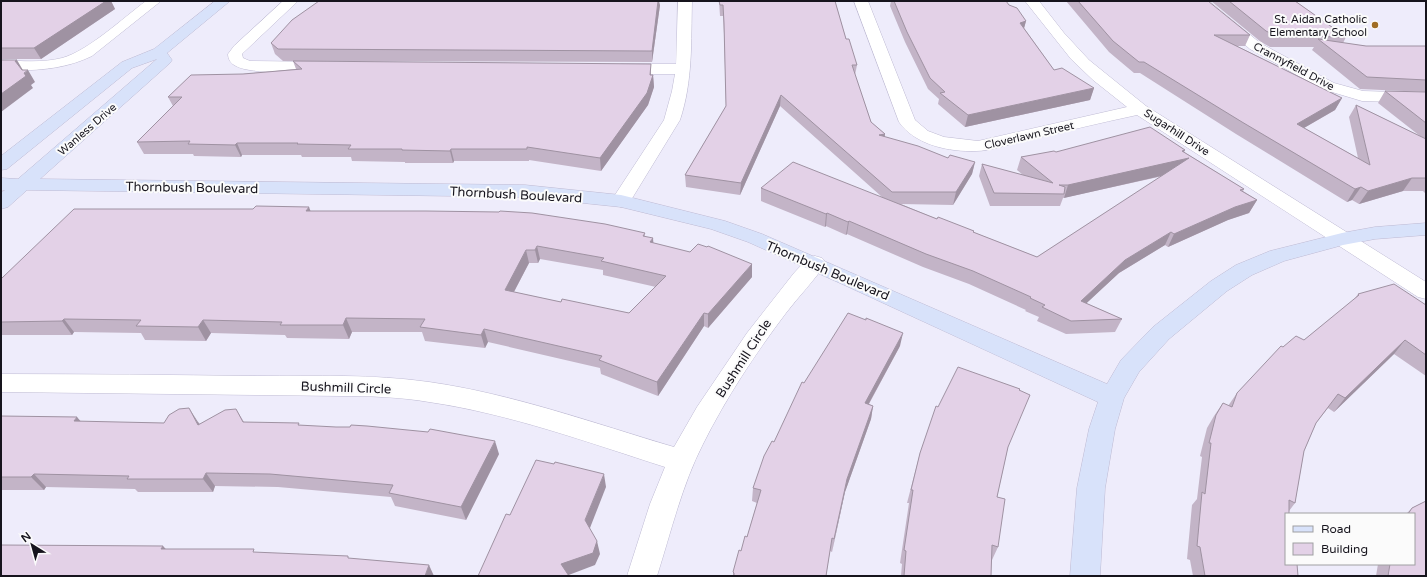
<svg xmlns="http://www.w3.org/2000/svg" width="1427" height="577" viewBox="0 0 1427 577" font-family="'Varela Round',sans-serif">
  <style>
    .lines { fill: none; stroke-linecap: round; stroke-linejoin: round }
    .street-casing { stroke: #bebad3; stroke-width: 1 }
    .secondary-casing { stroke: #bebad3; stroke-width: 1 }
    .street { fill: #fff; fill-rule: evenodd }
    .secondary { fill: #d8e2fa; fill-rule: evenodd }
    .wall { fill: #c3b4c7; fill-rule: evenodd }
    .shaded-wall { fill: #9f92a2 }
    .building { fill: #e3d1e7; stroke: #9f92a2; fill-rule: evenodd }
    .poi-dot { fill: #a06d23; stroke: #fbfbfb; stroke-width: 1.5 }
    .labels { text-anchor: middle; stroke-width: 4; stroke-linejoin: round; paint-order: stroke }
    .far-poi-label { font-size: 11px; fill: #16141d; stroke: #fbfbfb; text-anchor: end }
    .far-street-label { font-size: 11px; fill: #16141d; stroke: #fbfbfb }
    .street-label { font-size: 13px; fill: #16141d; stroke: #fbfbfb }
  </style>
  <rect width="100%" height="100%" fill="#eeecfb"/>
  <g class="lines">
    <g class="street-casing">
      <g id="street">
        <path d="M146,1H161L92,56C63,70 33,71 1,70V60C21,61 43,63 62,58C88,51 123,18 146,1Z"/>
        <path d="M283,1H298L244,52L242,54L243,58L250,61L325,62L330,64L333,67L330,70L325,72C304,71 252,75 236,66C231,64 228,59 228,54L234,46Z"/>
        <path d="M678,1H692C691,41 693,81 680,120L628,205L621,207L614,205L611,201L664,120L672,91L675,74H621L616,72L613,69L616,66L621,64H676Z"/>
        <path d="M854,1H868L915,120L928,131L944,137L978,141L1127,107L1093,80L1071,59L1025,1H1039L1064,33L1089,60L1146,106L1426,282V299L1418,297L1137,115C1099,123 1062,132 1024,141C1009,144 991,151 976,151C949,152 915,145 899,122Z"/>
        <path d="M1194,1H1209L1260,43L1334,83L1363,91L1426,93V103L1362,101L1322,89L1250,49Z"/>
        <path d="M815,256L822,258L826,263C814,281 799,296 786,313C755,354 726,398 703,444C682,485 671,532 657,576H627L650,504L665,467C587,442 510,414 429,402C400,397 370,396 341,396L1,392V374C87,374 172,375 258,376C315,376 373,374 429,382C513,394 593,423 674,447L697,407L747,333L794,273L808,258Z"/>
      </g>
    </g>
    <g class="secondary-casing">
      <path id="secondary" d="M215,1H230L167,53L172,60L170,63L40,179L525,185L621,195L725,221L762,234L1107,384L1121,360L1153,327L1211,281L1236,265L1270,251L1342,233L1375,227L1426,223V235L1375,239L1343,245L1284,261L1252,275L1227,291L1169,339L1139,372L1124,398L1115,429L1105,488L1100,576H1070L1077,488L1089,429L1098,402L842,284L748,242L711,229L621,207L525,197L27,190L8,207L1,209V193L5,190H1V178L18,179L157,59L132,68L7,169L1,170V156L122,62L154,49Z"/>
    </g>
    <use href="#street" class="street"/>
    <use href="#secondary" class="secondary"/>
  </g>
  <g class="wall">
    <path d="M1,1H111L115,9L41,59H1Z"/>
    <path d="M719,1H835L846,39L857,65L855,75L871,122L885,134V137L948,158L975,162L972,174L953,205L901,204L937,219L974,231L973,232L1037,257L1163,176L1063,198L1060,206H990L979,176L982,164L1023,175L1017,170L1021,157L1056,152H1184L1244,189L1243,191L1257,200L1249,213L1228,220L1168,247L1165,245L1119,273L1086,303L1122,319L1115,332L1066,334L1037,321L1039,317L1025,311L1026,310L969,284L923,267L847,234L846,235L826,226L825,227L761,201V188L882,197L780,106L740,195L686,187L685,175L726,106L724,34L723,16H720Z"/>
    <path d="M891,1H1006L1009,5L1026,21L1024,28L1054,70L1094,88L1090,100L965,127L938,104L939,99L928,89L905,42L890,6Z"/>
    <path d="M1066,1H1208L1250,35L1245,46H1237L1342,98L1335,110L1304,128L1358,158L1349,117L1356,105L1420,136L1378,103L1385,91L1426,92V194L1423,191H1403L1359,204L1352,200L1347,202L1236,134L1140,73H1134L1109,52Z"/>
    <path d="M1211,1H1295L1346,37L1343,43L1366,46H1426V92L1360,89L1312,50L1314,47H1270L1261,42Z"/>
    <path d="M660,5L652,62L283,61L275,54L271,43Z"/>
    <path d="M293,61L653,75L654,87L648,105L601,171L529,160V161H454L453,163H405V162L352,161L351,157H302L301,155H242L241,157L194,156L193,154H144L137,142L173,106L168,97L243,74L296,69Z"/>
    <path d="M310,211L645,233V236L653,243L752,277L708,328L704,326L658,396L601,374L600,368L488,342L485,348L425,341L422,332H352L349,339L287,338L285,335L211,333L206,341L145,340L141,333L74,332L72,335H1V278ZM540,259L603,270V275L656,287L629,313L561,302L514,292L529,263H538Z"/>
    <path d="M1358,294L1426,305V376L1394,354L1334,412L1328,408L1316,423L1304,451L1295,503L1289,511L1286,564L1298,576H1193L1190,560L1187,559L1192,505L1197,499L1202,457L1200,456L1207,428L1214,416L1223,403L1228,406L1237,393L1283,347L1304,340L1353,301Z"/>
    <path d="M900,346L869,404L873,406L871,419L845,492L832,552L830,551L826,576H733V572L747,537L757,503L752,501L753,488L774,442Z"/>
    <path d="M1020,389L1008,447L997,497L998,547L992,560L991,559V576H901L902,564L900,563L909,503H907L920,453L938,407Z"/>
    <path d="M236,409L244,422L300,425L499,454L466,520L395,506L391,497L278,487L215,486L213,492H138L135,489L46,487L44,490H1V416L81,422L164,423L198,422L200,424Z"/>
    <path d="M1426,501V576H1376L1378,564H1414V514H1406L1412,508Z"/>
  </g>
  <g class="shaded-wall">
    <path d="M92,1H111L115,9L41,59L34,48Z"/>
    <path d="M658,1H659L660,5L652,62V51Z"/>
    <path d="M1026,21L1023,32L1020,23Z"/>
    <path d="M17,60L24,72L23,73L15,61Z"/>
    <path d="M651,64V75H653L654,87L648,105L601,171L600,158L650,75Z"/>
    <path d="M28,70L35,82L31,85L33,88L1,112V94Z"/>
    <path d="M1094,88L1090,100L965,127L968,115Z"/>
    <path d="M781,95L780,106L740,195L741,183Z"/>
    <path d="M1342,98L1335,110L1290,136L1297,124Z"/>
    <path d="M885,134L883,146L879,135Z"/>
    <path d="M237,143L242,155L241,157L235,145Z"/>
    <path d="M451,149L454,161L453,163L450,151Z"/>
    <path d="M1185,150L1180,160L1189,158L1183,171L1064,198L1068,185Z"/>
    <path d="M975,162L972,174L953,205L956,192Z"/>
    <path d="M1412,178L1403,191L1359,204L1368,191Z"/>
    <path d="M1361,187L1352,200L1347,202L1355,189Z"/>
    <path d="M1257,200L1249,213L1228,220L1168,247L1174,234L1235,207Z"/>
    <path d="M309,207L314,220L306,211Z"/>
    <path d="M827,213L826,226L825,227L826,214Z"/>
    <path d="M849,221L847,234L846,235L848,222Z"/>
    <path d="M1171,232L1165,245L1119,273L1075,314L1081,301L1125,260Z"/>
    <path d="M653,238L654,251L650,242Z"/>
    <path d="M537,246L540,259L538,263L535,250Z"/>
    <path d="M526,250L529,263L508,303L505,290Z"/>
    <path d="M752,264V277L708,328V314Z"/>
    <path d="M704,313V326L658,396L657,382Z"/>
    <path d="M346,318L352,332L349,339L343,325Z"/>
    <path d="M64,319L74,332L72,335L62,321Z"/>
    <path d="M203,320L211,333L206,341L198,327Z"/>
    <path d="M484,329L488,342L485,348L481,335Z"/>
    <path d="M903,333L900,346L862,416L865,403Z"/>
    <path d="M1405,340L1394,354L1334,412L1345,398Z"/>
    <path d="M873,406L871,419L845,492L832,552L847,479Z"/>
    <path d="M189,408L198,422L208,438L198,425Z"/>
    <path d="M77,417L88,430L74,421Z"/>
    <path d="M495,441L499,454L466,520L461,507Z"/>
    <path d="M206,473L215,486L213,492L203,479Z"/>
    <path d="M34,474L46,487L44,490L31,477Z"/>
    <path d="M604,474L606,487L588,533L585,520Z"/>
    <path d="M597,541L600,554L595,565L566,576L561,564Z"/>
    <path d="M163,546L175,559L161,549Z"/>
    <path d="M429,565L434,576H425Z"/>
  </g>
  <g class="building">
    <path d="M1,1H106L34,48H1Z"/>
    <path d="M319,1H658L652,51L278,49L271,43L292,20Z"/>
    <path d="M719,1H835L846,39H849L857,65H852L871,122L885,134L879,135L918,146L948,158L950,155L975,162L956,192H892L781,95L741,183L685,175L726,106L724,23L723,5H720Z"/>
    <path d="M894,1H1006L1009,5L1017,8L1026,21L1020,23L1054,70L1062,68L1094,88L968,115L940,93L945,92L930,78L907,32Z"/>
    <path d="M1078,1H1208L1250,35H1214L1342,98L1297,124L1370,165L1356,105L1426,139V178H1412L1368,191L1361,187L1355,189L1242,122L1144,62H1139L1113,41Z"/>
    <path d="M1229,1H1295L1346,37L1276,36L1266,31Z"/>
    <path d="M1318,39L1366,46H1426V80L1367,77Z"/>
    <path d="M1,60H17L15,61L22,70H28L24,73L26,76L1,94Z"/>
    <path d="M293,61L651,64L650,75H653L647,93L600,158L527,147V149H451L450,151L402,150V149H348L351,145L297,144L298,143H237L235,145L188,144L190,141L137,142L182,97H168L191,75L243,74L302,69Z"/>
    <path d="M1385,91L1426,92V123Z"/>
    <path d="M1150,127L1185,150L1182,151L1244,189L1240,190L1257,200L1235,207L1174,234L1171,232L1125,260L1081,301L1122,319L1071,321L1042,307L1045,305L1030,298L1031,297L973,271L926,254L849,221L848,222L827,213L826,214L761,188L793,162L937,219L938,217L974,231L973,232L1037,257L1189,158L1068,185H1059L1065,187L1064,194L994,193L982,164L1053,183L1021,157L1054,151L1056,152Z"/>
    <path d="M256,206L309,207L306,211H426L499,212L500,211L532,213L605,224L645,233L643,236L653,238L650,242L690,252L698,244L707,247L708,246L752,264L708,314L704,313L657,382L599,360L602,356L484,329L481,335L420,327L425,319L346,318L343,325H280L282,322L203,320L198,327L136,326L141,320L64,319L62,321L1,322V278H2L74,209H253ZM537,246L604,258L601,261L666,276L629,313L562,299L561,302L505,290L526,250H535Z"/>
    <path d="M1394,284L1426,305V355L1405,340L1345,398L1338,394L1316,423L1304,451L1295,503L1289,500V514H1286V564H1297L1298,576H1205L1200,547L1197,546L1202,492L1205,494L1211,443H1209L1216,415L1223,403L1232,407L1237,393L1281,346L1283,347L1296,336L1304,340L1359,295L1358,294Z"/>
    <path d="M848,313L866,320V318L903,333L865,403L873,406L847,479L834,539L832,538L826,576H734V573L733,572L739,550L741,551L745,536L747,537L761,490L753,488L764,456L772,441L774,442L802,382L804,383Z"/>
    <path d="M958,367L1020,389L1019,390L1030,395L1008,447L997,497L1005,499L998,547L992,545L991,576H904L906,551L904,550L913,490H911L920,453L936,406L938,407Z"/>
    <path d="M189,408L198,425L225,410L236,409L243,422L299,423L298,425L336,427H350L351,425L367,426L428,432L430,429L495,441L461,507L389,493L393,485L270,474L206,473L203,479H127L129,476L34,474L31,477H1V416L77,417L74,421L164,423L169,415L179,409Z"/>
    <path d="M536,460L554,464L555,462L604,474L585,520L597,541L593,553L561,564L569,576H478L506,514L510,515Z"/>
    <path d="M1426,501V576H1388L1390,564H1414V514H1408L1412,508Z"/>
    <path d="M1,545L163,546L161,549H254L253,552L348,556V558L429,565L425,576H1Z"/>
  </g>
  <circle class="poi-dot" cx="1375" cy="25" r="4"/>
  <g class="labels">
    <g class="far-poi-label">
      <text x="1367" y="23">St. Aidan Catholic<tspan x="1367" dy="13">Elementary School</tspan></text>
    </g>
    <g class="far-street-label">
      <text transform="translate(1294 66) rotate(28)" y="4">Crannyfield Drive</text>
      <text transform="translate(87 129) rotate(-41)" y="4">Wanless Drive</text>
      <text transform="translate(1177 132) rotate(33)" y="4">Sugarhill Drive</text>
      <text transform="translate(1029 135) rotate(-13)" y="4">Cloverlawn Street</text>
    </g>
    <g class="street-label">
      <text transform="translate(192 187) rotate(1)" y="5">Thornbush Boulevard</text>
      <text transform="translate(516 194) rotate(3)" y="5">Thornbush Boulevard</text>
      <text transform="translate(828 270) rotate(23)" y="5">Thornbush Boulevard</text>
      <text transform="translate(743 358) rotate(-57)" y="5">Bushmill Circle</text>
      <text transform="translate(346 387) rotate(2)" y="5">Bushmill Circle</text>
    </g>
  </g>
  <rect width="1427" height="577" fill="none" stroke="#16141d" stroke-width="4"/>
  <rect x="1285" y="513" width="130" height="52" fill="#fbfbfb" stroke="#9f9fa2"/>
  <rect x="1293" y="526" width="20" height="6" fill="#d8e2fa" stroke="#9f9fa2"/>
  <text x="1321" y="533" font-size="12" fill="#16141d">Road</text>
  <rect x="1293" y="543" width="20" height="12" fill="#e3d1e7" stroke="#9f9fa2"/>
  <text x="1321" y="553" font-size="12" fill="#16141d">Building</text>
  <g transform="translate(32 545) rotate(323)" stroke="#fbfbfb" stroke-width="3" paint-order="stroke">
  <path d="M0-3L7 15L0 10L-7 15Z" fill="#16141d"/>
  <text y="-6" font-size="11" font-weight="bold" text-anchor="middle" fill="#16141d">N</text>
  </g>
</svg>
